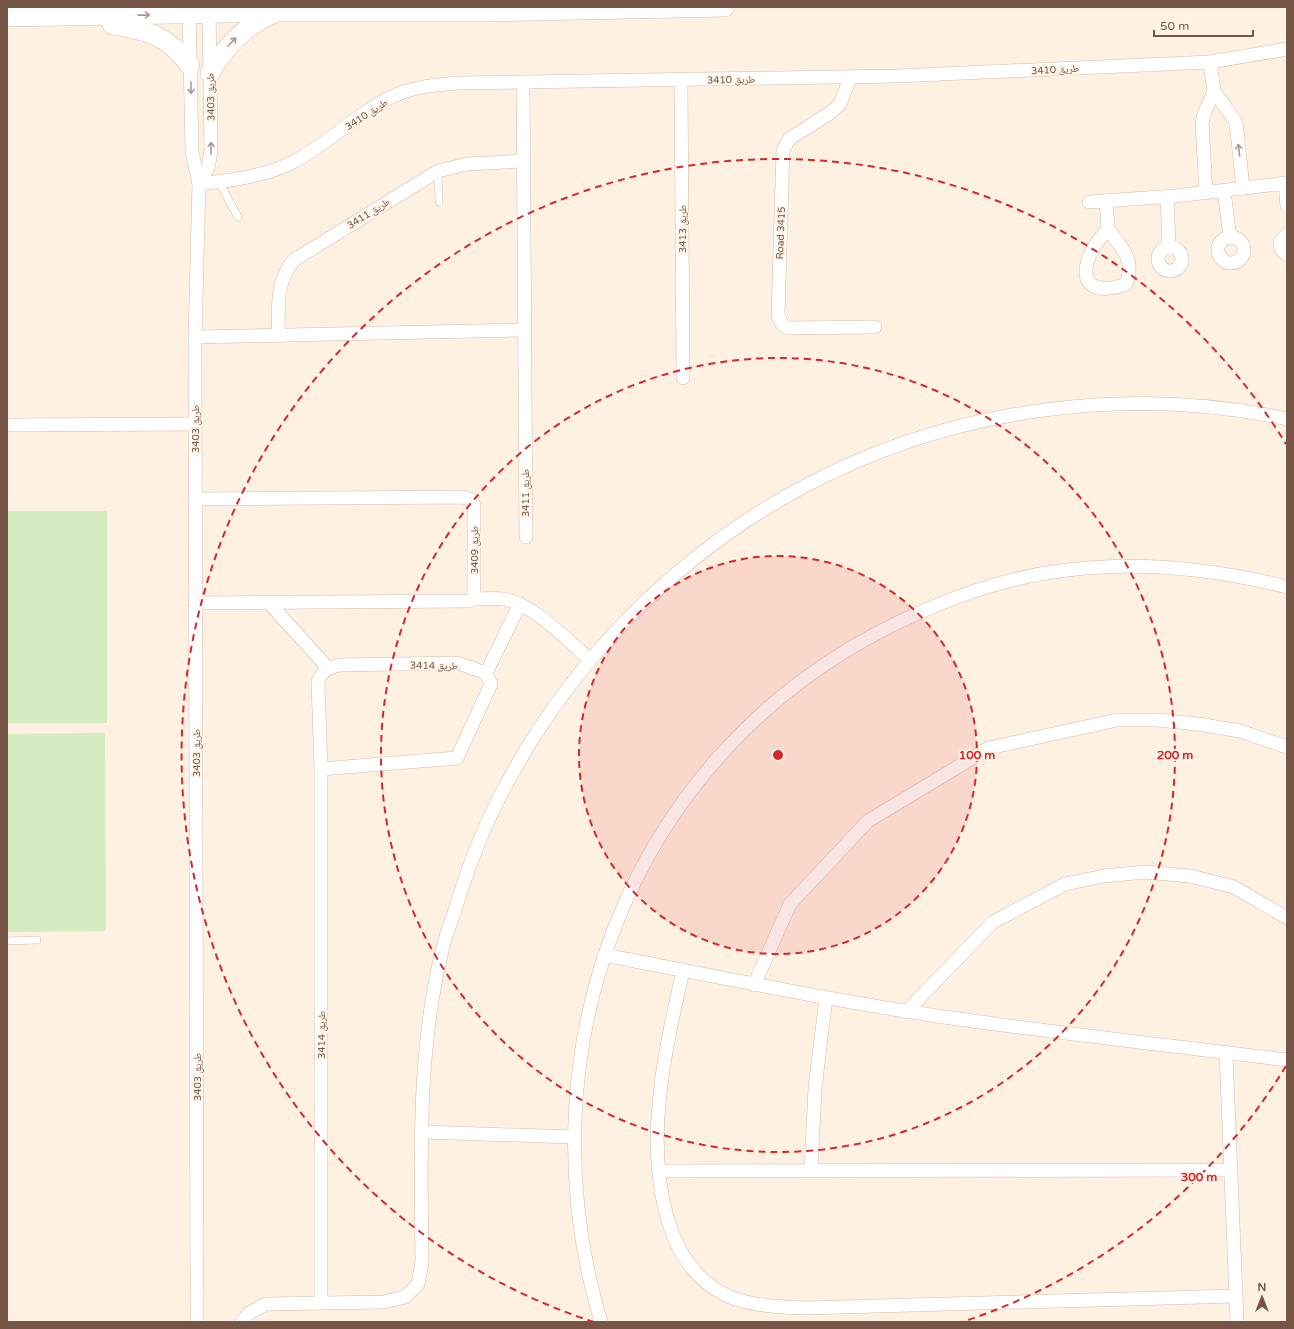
<svg xmlns="http://www.w3.org/2000/svg" width="1294" height="1329" viewBox="0 0 1294 1329" font-family="'Varela Round','Noto Naskh Arabic',sans-serif">
  <style>
    .green { fill: #d4ecbf }
    .lines { fill: none; stroke-linecap: round; stroke-linejoin: round }
    .lane-casing { stroke: #d2baaa; stroke-width: 8 }
    .street-casing { stroke: #d2baaa; stroke-width: 14 }
    .secondary-casing { stroke: #d5b9a7; stroke-width: 20 }
    .lane { stroke: #fff; stroke-width: 7 }
    .street { stroke: #fff; stroke-width: 13 }
    .secondary { stroke: #fff; stroke-width: 19 }
    .oneway { stroke: #ad9990 }
    .ring { fill: none; stroke: #d62828; stroke-width: 2; stroke-dasharray: 7 5 }
    .labels { text-anchor: middle; stroke-width: 4; stroke-linejoin: round; paint-order: stroke }
    .street-label { font-size: 10px; fill: #775546; stroke: #fff5e9 }
    .centre { fill: #d62828; stroke: #fff5e9; stroke-width: 2 }
    .ring-label { font-size: 12px; text-anchor: middle; font-weight: bold; fill: #d62828; stroke: #fff5e9; stroke-width: 4; stroke-linejoin: round; paint-order: stroke }
  </style>
  <rect width="100%" height="100%" fill="#fef1e2"/>
  <g class="green">
    <rect x="7" y="511" width="100" height="212"/>
    <path d="M105,733L106,931L7,932V734Z"/>
  </g>
  <g class="lines">
    <g class="lane-casing">
      <g id="lane">
        <path d="M438,171L439,202"/>
        <path d="M219,182L238,217"/>
        <path d="M7,941L37,940"/>
      </g>
    </g>
    <g class="street-casing">
      <g id="street">
        <path d="M189,7L192,152L199,184L195,337L197,1322"/>
        <path d="M1210,62L1214,91"/>
        <path d="M850,78L840,104L830,113L789,139L783,150L778,315L782,324L788,328L875,327"/>
        <path d="M681,80L683,378"/>
        <path d="M523,82L526,537"/>
        <path d="M1285,183L1287,206"/>
        <path d="M199,184C231,180 264,177 293,162C330,143 360,110 398,94C417,86 438,85 458,83L897,76L1210,62L1287,49"/>
        <path d="M199,184L208,168L211,151L209,7"/>
        <path d="M1224,191L1230,237"/>
        <path d="M1206,193L1202,123L1204,114L1214,91L1236,122L1243,188"/>
        <path d="M1167,197L1169,247"/>
        <path d="M1106,201L1108,229"/>
        <path d="M1089,202L1175,196L1287,183"/>
        <path d="M1108,229C1121,248 1136,258 1126,284C1105,292 1078,291 1088,260C1091,249 1100,238 1108,229Z"/>
        <path d="M1287,234L1280,242L1281,249L1287,255"/>
        <circle cx="1231" cy="250" r="13"/>
        <circle cx="1170" cy="259" r="12"/>
        <path d="M278,336C279,308 275,282 294,260L438,171L467,164L523,161"/>
        <path d="M195,337L524,330"/>
        <path d="M7,425L195,424"/>
        <path d="M195,499L463,497L472,500L474,506V595L473,599L469,601L195,603"/>
        <path d="M473,599C483,599 494,598 504,599C535,605 567,640 590,660"/>
        <path d="M270,604L328,668"/>
        <path d="M486,673L520,604"/>
        <path d="M604,955C704,974 804,995 905,1011C1031,1031 1160,1044 1287,1060"/>
        <path d="M683,970C675,1008 665,1047 661,1086C652,1154 655,1265 730,1297C753,1306 780,1307 805,1308L1236,1296"/>
        <path d="M754,985L790,904L868,821L989,748L1117,720H1157L1198,724L1240,731L1287,747"/>
        <path d="M906,1012L993,922L1065,884L1104,876L1145,872L1190,876L1234,887L1287,918"/>
        <path d="M1226,1053L1237,1322"/>
        <path d="M421,1132L574,1137"/>
        <path d="M660,1171L1231,1170"/>
        <path d="M811,1171L815,1088L826,998"/>
        <path d="M321,1302V769L318,682C323,670 327,668 340,665L458,663L486,673L491,684L457,758L321,769"/>
        <path d="M242,1322L249,1313L266,1304L384,1302L405,1297L418,1284L422,1262C421,1158 417,1053 442,951C445,937 451,923 455,910C468,867 484,825 506,785C572,660 679,553 803,487C949,409 1126,384 1287,419"/>
        <path d="M601,1322C519,1048 631,755 891,626C947,598 1005,577 1067,570C1140,561 1215,569 1287,587"/>
      </g>
    </g>
    <g class="secondary-casing">
      <g id="secondary">
        <path d="M7,17L277,12H489L725,7"/>
        <path d="M112,25C147,30 169,36 190,66"/>
        <path d="M210,73C225,46 244,26 273,14"/>
      </g>
    </g>
    <use href="#lane" class="lane"/>
    <use href="#street" class="street"/>
    <use href="#secondary" class="secondary"/>
  </g>
  <defs><path id="oneway-shaft" d="M-6 0H5M1.5-3L5.5 0L1.5 3" fill="none" stroke-width="1.6" stroke-linecap="round" stroke-linejoin="round"/></defs>
  <g class="oneway">
    <use href="#oneway-shaft" transform="translate(144 15) rotate(-1)"/>
    <use href="#oneway-shaft" transform="translate(232 42) rotate(-46)"/>
    <use href="#oneway-shaft" transform="translate(191 88) rotate(89)"/>
    <use href="#oneway-shaft" transform="translate(211 148) rotate(-89)"/>
    <use href="#oneway-shaft" transform="translate(1239 150) rotate(-96)"/>
  </g>
  <circle cx="778" cy="755" r="199" fill="#d62828" fill-opacity=".12"/>
  <g class="ring">
    <circle cx="778" cy="755" r="199"/>
    <circle cx="778" cy="755" r="397"/>
    <path d="M1286 1066A596 596 0 0 1 962 1322M594 1322A596 596 0 1 1 1286 444"/>
  </g>
  <g class="labels">
    <g class="street-label">
      <text transform="translate(1055 69) rotate(-3)" y="4">طريق 3410</text>
      <text transform="translate(731 79) rotate(-1)" y="4">طريق 3410</text>
      <text transform="translate(210 97) rotate(-91)" y="4">طريق 3403</text>
      <text transform="translate(366 114) rotate(-33)" y="4">طريق 3410</text>
      <text transform="translate(368 213) rotate(-32)" y="4">طريق 3411</text>
      <text transform="translate(682 229) rotate(-90)" y="4">طريق 3413</text>
      <text transform="translate(780 233) rotate(-88)" y="4">Road 3415</text>
      <text transform="translate(195 429) rotate(-90)" y="4">طريق 3403</text>
      <text transform="translate(525 493) rotate(-90)" y="4">طريق 3411</text>
      <text transform="translate(474 550) rotate(-90)" y="4">طريق 3409</text>
      <text transform="translate(434 665) rotate(1)" y="4">طريق 3414</text>
      <text transform="translate(196 753) rotate(-90)" y="4">طريق 3403</text>
      <text transform="translate(321 1035) rotate(-90)" y="4">طريق 3414</text>
      <text transform="translate(197 1077) rotate(-90)" y="4">طريق 3403</text>
    </g>
  </g>
  <circle cx="778" cy="755" r="6" class="centre"/>
  <g class="ring-label">
    <text x="977" y="759">100 m</text>
    <text x="1175" y="759">200 m</text>
    <text x="1199" y="1181">300 m</text>
  </g>
  <rect width="1294" height="1329" fill="none" stroke="#775546" stroke-width="16"/>
  <g transform="translate(1262 1297)" stroke="#fff5e9" stroke-width="3" paint-order="stroke">
  <path d="M0-3L7 15L0 10L-7 15Z" fill="#775546"/>
  <text y="-6" font-size="11" font-weight="bold" text-anchor="middle" fill="#775546">N</text>
  </g>
  <path d="M1154 30v6h99v-6" fill="none" stroke="#775546" stroke-width="2"/>
  <text x="1160" y="30" font-size="12" fill="#775546" stroke="#fff5e9" stroke-width="3" paint-order="stroke">50 m</text>
</svg>
